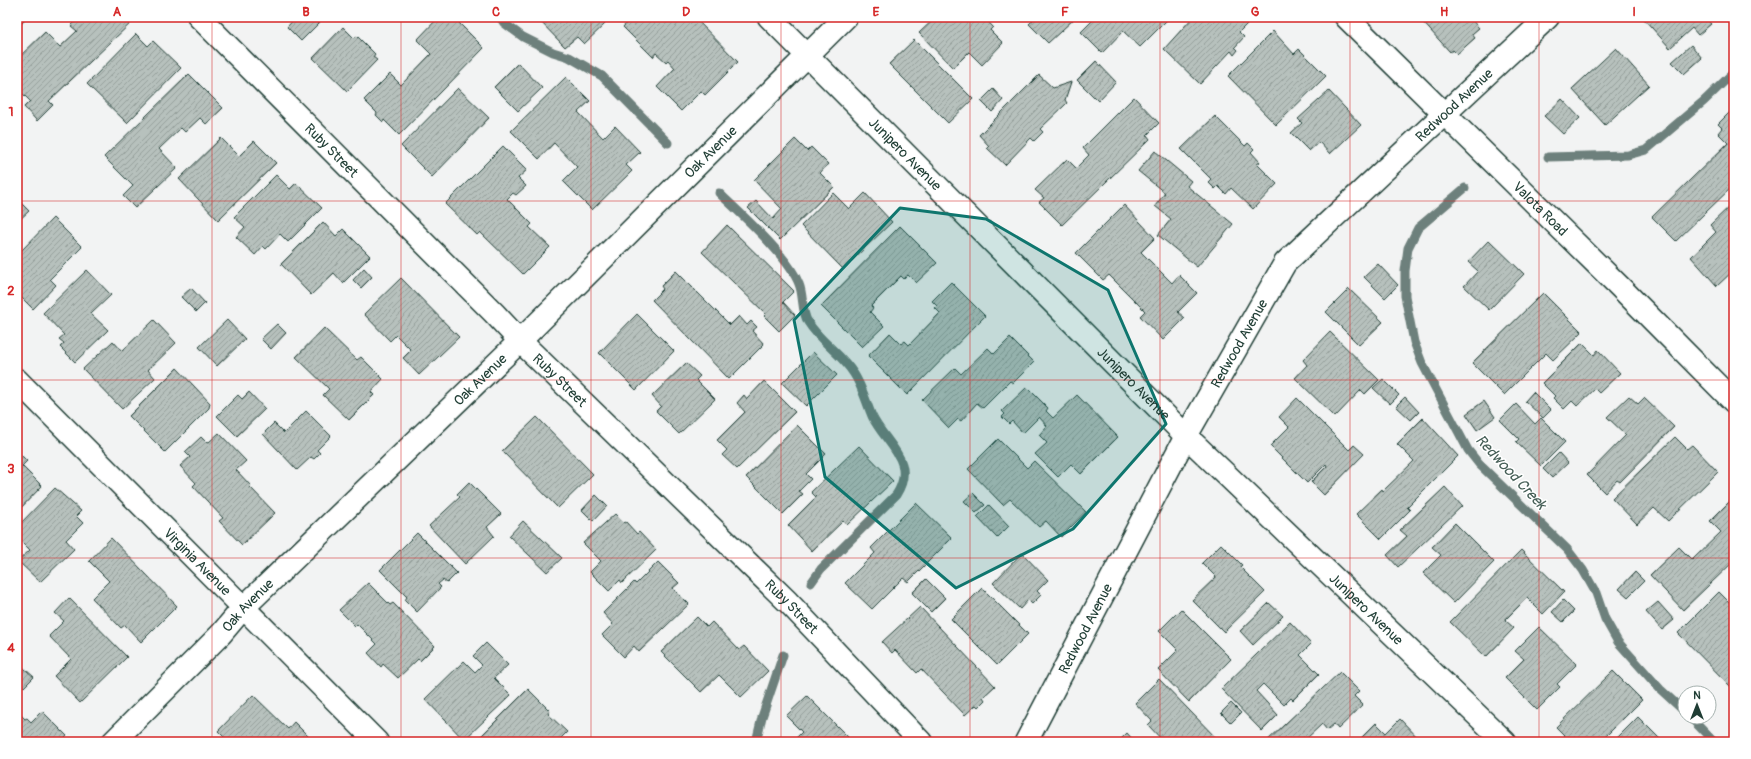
<svg xmlns="http://www.w3.org/2000/svg" width="1751" height="759" viewBox="0 0 1751 759" font-family="Pangolin,sans-serif">
  <style>
    .lines { fill: none; stroke-linecap: round; stroke-linejoin: round }
    .stream { stroke: #6d807b; stroke-width: 9 }
    .building { fill: url(#building-hatch); stroke: #1f3d34 }
    .minor-casing { stroke: #1f3d34; stroke-width: 25 }
    .minor { stroke: #fff; stroke-width: 22 }
    .marked { fill: #0f766e; fill-opacity: 0.2; stroke: #0f766e; stroke-width: 3; stroke-linejoin: round }
    .grid { fill: none; stroke: #d62828; stroke-width: 1; stroke-opacity: 0.55 }
    .labels { text-anchor: middle; stroke-width: 3; stroke-linejoin: round; paint-order: stroke }
    .street-label { font-size: 14px; fill: #1f3d34; stroke: #fff }
    .water-label { font-size: 15px; font-style: italic; fill: #465f57; stroke: #fff }
    .neatline { fill: none; stroke: #d62828; stroke-width: 1.5 }
    .grid-label { font-size: 13px; text-anchor: middle; font-weight: bold; fill: #d62828 }
  </style>
  <defs>
    <pattern id="building-hatch" width="6" height="6" patternUnits="userSpaceOnUse"><rect width="6" height="6" fill="#b7c1bd"/><path d="M-1 1l2-2M0 6l6-6M5 7l2-2" fill="none" stroke="#949e9a"/></pattern>
  </defs>
  <rect width="100%" height="100%" fill="#f2f3f3"/>
  <filter id="ink" filterUnits="userSpaceOnUse"><feTurbulence type="fractalNoise" baseFrequency=".025" numOctaves="2"/><feDisplacementMap in="SourceGraphic" scale="8" xChannelSelector="R" yChannelSelector="G"/><feConvolveMatrix kernelMatrix="1 2 1 2 8 2 1 2 1" color-interpolation-filters="sRGB"/></filter>
  <g filter="url(#ink)">
    <g class="lines">
      <g class="stream">
        <path d="M500,17L504,23L523,37L553,52L569,57L602,76L668,143"/>
        <path d="M1548,157L1628,155L1646,150L1704,101L1734,72"/>
        <path d="M1465,188L1418,228L1408,248L1405,271V296L1414,342L1422,363L1468,450L1479,464L1567,549L1583,570L1596,593L1605,619L1618,642L1660,689L1685,712"/>
        <path d="M719,193C741,214 789,257 799,284C804,296 801,311 808,322C820,342 842,354 854,374C862,386 866,402 872,416C885,444 918,461 896,495L821,569L811,583"/>
        <path d="M1690,717L1714,742"/>
        <path d="M756,742L762,717L783,655"/>
      </g>
    </g>
    <g class="building">
      <path d="M17,17H28L17,28Z"/>
      <path d="M80,17H129L133,21L49,101L53,105L37,121L24,107L30,101L17,88V59L45,32L60,47L77,31L71,26Z"/>
      <path d="M296,17H325L301,41L287,27Z"/>
      <path d="M439,17H464L459,23L484,48L399,135L384,120L383,122L376,115L377,113L364,100L390,74L401,85L431,54L417,40Z"/>
      <path d="M536,17H598L605,24L584,44L577,37L565,47Z"/>
      <path d="M632,17H694L738,62L705,95L701,91L681,111L657,87L675,68L668,60L666,62L656,53L653,57L623,27Z"/>
      <path d="M936,17H984L993,27L990,30L1003,43L982,65L969,52L953,68L919,33Z"/>
      <path d="M1036,17H1073L1074,19L1048,43L1029,24Z"/>
      <path d="M1096,17H1170L1140,47L1123,31L1102,53L1081,32Z"/>
      <path d="M1193,17H1254L1239,32L1244,37L1235,47L1238,50L1234,55L1231,51L1200,84L1164,49Z"/>
      <path d="M1422,17H1469L1479,28L1472,34L1475,38L1457,54L1453,50L1450,52L1420,19Z"/>
      <path d="M1644,17H1705L1711,24L1698,35L1692,28L1670,48L1643,18Z"/>
      <path d="M343,27L354,38L357,36L375,54L373,57L377,60L347,91L313,58Z"/>
      <path d="M1273,31L1294,54L1299,49L1326,76L1276,125L1228,76Z"/>
      <path d="M136,34L148,46L153,41L181,68L127,123L87,84Z"/>
      <path d="M914,40L973,99L948,123L889,64Z"/>
      <path d="M1691,45L1702,58L1684,74L1672,62Z"/>
      <path d="M1616,48L1649,85L1605,125L1572,89Z"/>
      <path d="M1096,61L1116,82L1098,101L1077,80Z"/>
      <path d="M518,63L542,88L518,111L494,87Z"/>
      <path d="M189,74L223,108L206,124L200,118L185,132L181,128L159,149L177,168L135,208L123,196L133,186L104,157Z"/>
      <path d="M1039,75L1053,88L1071,82L1065,100L1067,103L1040,129L1043,132L1034,141L1031,138L1005,165L987,148L989,146L979,135Z"/>
      <path d="M566,77L590,101L578,112L603,138L615,126L640,152L626,165L632,171L592,210L563,181L577,167L554,143L539,159L511,131Z"/>
      <path d="M458,88L489,118L432,177L401,146Z"/>
      <path d="M993,89L1003,100L992,112L981,101Z"/>
      <path d="M1329,91L1361,125L1330,154L1319,142L1309,151L1291,133L1302,123L1298,119Z"/>
      <path d="M1134,97L1159,123L1147,135L1150,139L1062,225L1039,202L1044,198L1035,190L1067,159L1076,168L1089,155L1083,148Z"/>
      <path d="M1562,99L1580,118L1563,134L1544,116Z"/>
      <path d="M1732,110L1734,112V185L1676,241L1652,217L1728,143L1718,133L1722,128L1718,124Z"/>
      <path d="M1215,116L1245,146L1248,143L1254,149L1251,152L1260,162L1257,164L1277,184L1253,209L1231,188L1226,194L1218,186L1215,189L1208,182L1211,179L1181,149Z"/>
      <path d="M221,138L239,156L254,141L276,163L218,220L179,179Z"/>
      <path d="M795,139L807,151L811,147L828,164L820,173L834,187L780,240L748,208L756,201L773,219L782,209L754,180Z"/>
      <path d="M503,146L527,170L518,178L526,186L516,195L513,193L507,199L532,224L529,227L550,247L523,274L480,232L477,235L445,204Z"/>
      <path d="M1155,151L1191,181L1187,186L1233,224L1197,267L1158,235L1171,219L1155,206L1165,193L1138,171Z"/>
      <path d="M276,175L290,189L296,183L322,208L288,242L280,234L266,249L263,246L255,255L236,237L245,227L234,217Z"/>
      <path d="M833,193L849,209L865,193L892,222L843,269L801,226Z"/>
      <path d="M17,199L29,211L17,222Z"/>
      <path d="M1734,199V270L1717,286L1691,257L1716,232L1710,225L1732,204L1731,202Z"/>
      <path d="M1124,205L1155,238L1141,252L1172,283L1179,275L1197,293L1178,312L1185,318L1163,340L1140,316L1145,311L1109,275L1103,280L1076,253Z"/>
      <path d="M53,218L82,247L50,279L56,285L33,309L17,293V247L21,251Z"/>
      <path d="M323,222L336,236L343,229L370,256L343,283L334,273L311,295L281,264Z"/>
      <path d="M727,225L794,291L783,302L795,315L779,331L764,316L766,314L702,252Z"/>
      <path d="M900,226L937,263L916,283L908,275L904,279L901,276L871,306L873,308L870,312L884,326L862,347L821,306Z"/>
      <path d="M1489,240L1524,274L1489,310L1464,286L1478,271L1468,262Z"/>
      <path d="M1378,264L1398,285L1385,298L1364,277Z"/>
      <path d="M364,268L372,277L361,288L353,280Z"/>
      <path d="M87,270L111,295L91,314L108,330L75,362L60,347L64,343L59,339L64,335L43,313Z"/>
      <path d="M676,271L730,325L739,316L747,325L751,321L757,327L752,331L764,344L729,379L652,300L663,289L661,286Z"/>
      <path d="M401,278L459,337L419,375L403,358L411,350L396,335L390,341L364,314Z"/>
      <path d="M951,282L985,316L907,395L868,356L890,333L901,344L905,341L909,345L940,313L935,308L937,306L932,301Z"/>
      <path d="M191,288L205,303L196,312L181,297Z"/>
      <path d="M1349,289L1383,322L1359,345L1326,312Z"/>
      <path d="M1543,293L1582,332L1553,360L1546,353L1504,395L1472,363Z"/>
      <path d="M637,314L674,351L636,390L599,353Z"/>
      <path d="M154,320L176,343L148,370L155,378L122,409L83,369L113,341L122,351Z"/>
      <path d="M227,320L245,339L217,366L199,347Z"/>
      <path d="M277,324L286,333L271,349L261,339Z"/>
      <path d="M324,328L357,360L361,357L383,379L371,392L374,395L349,420L323,395L329,389L296,357Z"/>
      <path d="M1330,332L1379,380L1365,394L1361,390L1335,417L1295,378L1307,365L1303,360Z"/>
      <path d="M1010,338L1034,362L1013,383L1010,381L983,408L977,403L961,421L958,419L949,428L922,400L955,368L961,374L988,348L994,354Z"/>
      <path d="M1582,343L1594,355L1598,350L1620,373L1599,393L1595,389L1577,406L1572,401L1564,409L1553,398L1555,396L1542,383Z"/>
      <path d="M813,352L837,375L806,406L782,383Z"/>
      <path d="M686,363L700,376L696,380L715,399L679,434L656,411L661,406L652,396Z"/>
      <path d="M177,368L210,403L209,408L165,452L129,416Z"/>
      <path d="M1383,379L1399,395L1390,404L1373,388Z"/>
      <path d="M764,381L795,412L737,469L722,455L727,450L717,440L745,412L737,403L744,395L747,399Z"/>
      <path d="M1027,387L1048,408L1046,411L1053,418L1077,395L1118,437L1081,474L1071,464L1058,477L1035,454L1047,443L1039,435L1047,426L1039,417L1023,433L1012,421L1009,424L1002,417L1005,414L1002,411Z"/>
      <path d="M249,392L265,409L237,436L217,416L238,395L242,399Z"/>
      <path d="M1533,392L1551,410L1543,418L1525,401Z"/>
      <path d="M1629,396L1638,404L1644,398L1674,427L1620,482L1617,480L1605,493L1587,475L1626,435L1607,417Z"/>
      <path d="M1405,397L1419,412L1411,420L1396,406Z"/>
      <path d="M1297,398L1349,450L1354,445L1364,454L1324,495L1311,482L1327,466L1326,464L1307,483L1270,446L1289,427L1279,417Z"/>
      <path d="M1484,401L1495,417L1477,430L1466,414Z"/>
      <path d="M1516,404L1535,424L1541,418L1565,442L1541,466L1516,442L1519,439L1500,420Z"/>
      <path d="M306,411L331,436L317,450L320,453L314,459L311,457L297,470L263,434L274,423L284,433Z"/>
      <path d="M537,417L593,474L558,508L502,451Z"/>
      <path d="M1423,418L1458,456L1407,507L1410,510L1381,539L1356,514L1382,489L1383,491L1414,461L1397,444Z"/>
      <path d="M797,425L826,454L806,474L811,479L799,491L803,494L783,514L746,477Z"/>
      <path d="M219,433L246,461L236,470L251,486L250,487L275,513L242,545L219,521L223,518L193,486L196,483L180,466L190,457L185,452L201,437L206,442L207,441L209,442Z"/>
      <path d="M1675,437L1687,449L1692,445L1718,472L1668,521L1654,508L1637,524L1612,498Z"/>
      <path d="M998,439L1027,468L1034,461L1086,512L1061,537L1046,521L1039,527L1010,499L1003,505L968,469Z"/>
      <path d="M859,446L893,481L847,525L843,521L812,551L788,525L816,497L811,492Z"/>
      <path d="M17,451L27,461L22,466L42,486L17,512Z"/>
      <path d="M1559,453L1568,463L1552,478L1543,469Z"/>
      <path d="M469,482L501,514L487,527L494,536L465,564L429,526L460,497L457,494Z"/>
      <path d="M1445,487L1462,506L1398,567L1387,555L1407,536L1400,530Z"/>
      <path d="M55,488L81,511L76,516L83,523L66,540L74,549L40,582L18,561L30,550L17,537V527Z"/>
      <path d="M973,493L985,505L976,513L964,501Z"/>
      <path d="M596,495L607,506L593,521L582,510Z"/>
      <path d="M1734,497V561L1683,610L1650,575L1679,547L1692,560L1721,532L1710,521Z"/>
      <path d="M916,503L952,538L908,582L903,578L872,609L845,583L875,553L871,548Z"/>
      <path d="M989,505L1009,526L997,538L977,517Z"/>
      <path d="M615,514L624,523L626,522L637,534L639,532L656,550L622,583L620,580L609,591L590,572L601,561L583,543Z"/>
      <path d="M523,521L562,558L547,572L509,536Z"/>
      <path d="M1455,523L1494,562L1454,603L1423,573L1441,555L1432,547Z"/>
      <path d="M417,533L457,573L447,583L443,580L438,584L441,587L417,612L405,600L407,597L380,570Z"/>
      <path d="M111,538L177,606L141,642L125,625L121,628L92,598L109,581L89,561Z"/>
      <path d="M1221,544L1242,565L1240,567L1265,592L1224,632L1192,600L1216,577L1202,563Z"/>
      <path d="M1521,550L1564,592L1543,614L1527,598L1505,620L1514,628L1486,657L1450,622Z"/>
      <path d="M1022,553L1048,580L1037,591L1041,595L1032,604L1028,600L1020,609L993,583Z"/>
      <path d="M658,562L679,583L673,588L689,604L639,652L634,646L624,657L602,635L613,624L603,613L634,582L636,584Z"/>
      <path d="M1635,572L1644,581L1628,597L1619,589Z"/>
      <path d="M926,579L945,598L931,612L912,593Z"/>
      <path d="M368,583L390,605L393,603L435,646L420,661L418,659L398,678L383,664L381,667L368,653L377,644L357,624L355,626L339,610Z"/>
      <path d="M982,588L1028,634L997,665L951,619Z"/>
      <path d="M1719,592L1734,607V683L1731,687L1678,633Z"/>
      <path d="M69,598L127,657L80,703L54,676L71,659L49,636L64,621L55,613Z"/>
      <path d="M1563,600L1574,611L1563,622L1552,612Z"/>
      <path d="M1658,602L1674,620L1662,630L1646,612Z"/>
      <path d="M1269,603L1283,616L1253,645L1240,631Z"/>
      <path d="M920,607L995,686L983,697L985,700L978,707L976,705L965,715L921,669L917,673L895,650L892,653L882,642Z"/>
      <path d="M1181,609L1231,659L1189,702L1158,670L1178,650L1159,631Z"/>
      <path d="M697,617L707,627L712,622L739,650L744,646L768,671L741,697L719,675L701,692L661,652Z"/>
      <path d="M1290,622L1311,644L1300,655L1319,674L1293,700L1291,698L1284,705L1263,684L1256,691L1278,715L1262,731L1221,689Z"/>
      <path d="M1539,627L1577,664L1557,684L1560,687L1537,710L1505,678L1524,659L1515,651Z"/>
      <path d="M486,643L508,665L494,678L511,695L464,740L425,699L464,661L475,672L482,665L473,656Z"/>
      <path d="M17,662L34,677L24,687L17,681Z"/>
      <path d="M1613,671L1642,700L1600,742H1571L1556,727Z"/>
      <path d="M1340,672L1359,691L1354,696L1363,705L1338,729L1334,724L1327,730L1322,724L1305,740L1307,742H1266Z"/>
      <path d="M1159,679L1220,742H1164L1148,725L1152,721L1135,703Z"/>
      <path d="M528,689L550,711L548,714L567,732L557,742H475Z"/>
      <path d="M253,695L288,729L294,722L314,742H229L218,731Z"/>
      <path d="M807,696L848,737L843,742H792L802,732L786,716Z"/>
      <path d="M1231,703L1241,713L1231,723L1221,713Z"/>
      <path d="M17,711L25,719L27,718L31,722L42,711L67,736L61,742H17Z"/>
      <path d="M1638,717L1663,742H1613Z"/>
      <path d="M1400,719L1422,742H1357L1376,723L1386,733Z"/>
      <path d="M1127,733L1135,742H1118Z"/>
    </g>
    <g class="lines">
      <g class="minor-casing">
        <g id="minor">
          <path id="s1" d="M199,17L494,313L520,341L788,602L921,742"/>
          <path id="s2" d="M769,17L1186,436L1505,742"/>
          <path id="s3" d="M1346,17L1621,288L1734,402"/>
          <path id="s4" d="M17,380L377,742"/>
          <path id="s5" d="M113,742L221,634L243,608L520,341L846,17"/>
          <path id="s6" d="M1026,742L1186,436L1285,263L1548,17"/>
        </g>
      </g>
      <use href="#minor" class="minor"/>
    </g>
  </g>
  <path class="marked" d="M900,208L986,219L1108,290L1166,424L1073,529L956,588L825,477L794,320Z"/>
  <path class="grid" d="M212,17V742M401,17V742M591,17V742M781,17V742M970,17V742M1160,17V742M1350,17V742M1539,17V742M17,201H1734M17,380H1734M17,558H1734"/>
  <g class="labels">
    <g class="street-label">
      <text dy="5" stroke="none"><textPath href="#s6" startOffset="776">Redwood Avenue</textPath></text>
      <text dy="5" stroke="none"><textPath href="#s1" startOffset="188">Ruby Street</textPath></text>
      <text dy="5" stroke="none"><textPath href="#s5" startOffset="840">Oak Avenue</textPath></text>
      <text dy="5" stroke="none"><textPath href="#s2" startOffset="193">Junipero Avenue</textPath></text>
      <text dy="5" stroke="none"><textPath href="#s3" startOffset="273">Valota Road</textPath></text>
      <text dy="5" stroke="none"><textPath href="#s6" startOffset="452">Redwood Avenue</textPath></text>
      <text dy="5" stroke="none"><textPath href="#s5" startOffset="516">Oak Avenue</textPath></text>
      <text dy="5" stroke="none"><textPath href="#s1" startOffset="512">Ruby Street</textPath></text>
      <text dy="5" stroke="none"><textPath href="#s2" startOffset="517">Junipero Avenue</textPath></text>
      <text dy="5" stroke="none"><textPath href="#s4" startOffset="256">Virginia Avenue</textPath></text>
      <text dy="5" stroke="none"><textPath href="#s5" startOffset="192">Oak Avenue</textPath></text>
      <text dy="5" stroke="none"><textPath href="#s1" startOffset="836">Ruby Street</textPath></text>
      <text dy="5" stroke="none"><textPath href="#s2" startOffset="841">Junipero Avenue</textPath></text>
      <text dy="5" stroke="none"><textPath href="#s6" startOffset="128">Redwood Avenue</textPath></text>
    </g>
    <g class="water-label">
      <text transform="translate(1511 472) rotate(47)" y="5">Redwood Creek</text>
    </g>
  </g>
  <rect width="1751" height="759" fill="none" stroke="#fff" stroke-width="44"/>
  <g transform="translate(1697 705)"><circle r="19" fill="#ffffff" stroke="#a5b1ae"/>
  <path d="M0-3L7 15L0 10L-7 15Z" fill="#1f3d34"/>
  <text y="-6" font-size="11" font-weight="bold" text-anchor="middle" fill="#1f3d34">N</text>
  </g>
  <rect x="22" y="22" width="1707" height="715" class="neatline"/>
  <g class="grid-label">
    <text x="117" y="16">A</text>
    <text x="306" y="16">B</text>
    <text x="496" y="16">C</text>
    <text x="686" y="16">D</text>
    <text x="876" y="16">E</text>
    <text x="1065" y="16">F</text>
    <text x="1255" y="16">G</text>
    <text x="1444" y="16">H</text>
    <text x="1634" y="16">I</text>
    <text x="11" y="116">1</text>
    <text x="11" y="295">2</text>
    <text x="11" y="473">3</text>
    <text x="11" y="652">4</text>
  </g>
</svg>
